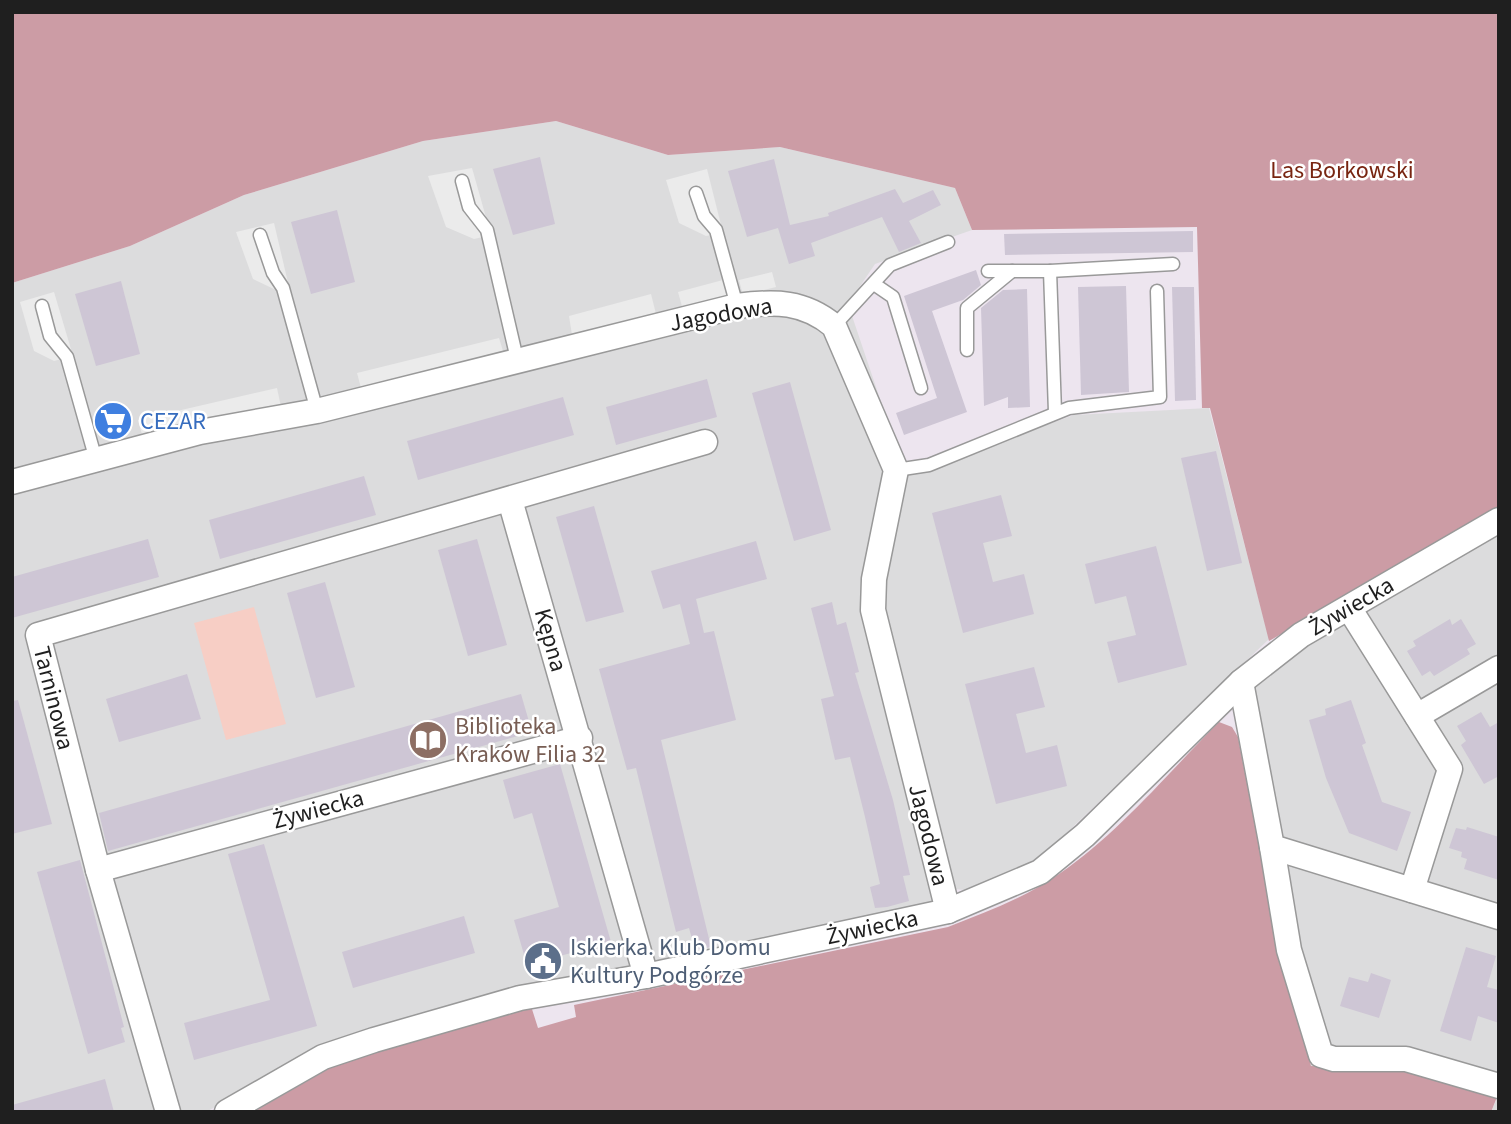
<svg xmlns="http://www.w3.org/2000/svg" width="1511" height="1124" viewBox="0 0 1511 1124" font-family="'Source Sans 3',sans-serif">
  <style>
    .residential { fill: #dcdcdd }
    .forest { fill: #cc9ca5 }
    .park { fill: #f7cec5 }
    .parking { fill: #ebebeb }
    .building { fill: #cec6d5 }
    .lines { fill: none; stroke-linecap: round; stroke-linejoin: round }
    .service-casing { stroke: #999; stroke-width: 15 }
    .minor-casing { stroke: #999; stroke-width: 27 }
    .service { stroke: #fff; stroke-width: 12 }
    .minor { stroke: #fff; stroke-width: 24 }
    .labels { text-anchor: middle; stroke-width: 5; stroke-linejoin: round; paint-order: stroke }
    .park-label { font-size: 24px; fill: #782511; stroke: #fff }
    .street-label { font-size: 24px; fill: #1f1f1f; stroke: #fff }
    .shop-label { font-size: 24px; fill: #366cbe; stroke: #fff; text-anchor: start }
    .education-label { font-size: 24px; fill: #785e54; stroke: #fff; text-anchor: start }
    .service-label { font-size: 24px; fill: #4e5e75; stroke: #fff; text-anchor: start }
  </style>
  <rect width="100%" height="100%" fill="#ede5ef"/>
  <g class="residential">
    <path d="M556,121L668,155L780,147L955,188L972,230L875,264L848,304L906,476L1074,415L1209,408L1269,639L1053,846L1028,864L965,890L955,889L934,905L325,1046L206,1112H12V283L130,246L244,195L423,141Z"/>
    <path d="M1499,534V1112H1491L1497,1098L1400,1069L1311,1067L1280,956L1238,737V703L1264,675L1305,647Z"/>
  </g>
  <g class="forest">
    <path d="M12,12H1499V507L1269,641L1210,408H1202L1197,227L972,230L955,188L780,147L668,155L556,121L423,141L244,195L130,246L12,283Z"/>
    <path d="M1219,722L1232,727L1238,737L1280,956L1311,1066L1400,1069L1497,1097L1491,1112H253L337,1064L370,1051L531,1006L538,1028L576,1017L574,1005L948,927C986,912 1025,898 1059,874C1119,833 1168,773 1219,722Z"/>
  </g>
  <path class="park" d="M254,607L286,724L226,740L194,623Z"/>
  <g class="parking">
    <path d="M472,168L491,235L474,239L446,227L428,176Z"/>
    <path d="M707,169L723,233L706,236L679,223L666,180Z"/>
    <path d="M274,223L289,287L276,290L253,279L236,232Z"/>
    <path d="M772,272L776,287L743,295L739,280Z"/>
    <path d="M723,280L727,298L683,310L678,292Z"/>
    <path d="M54,292L73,356L54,361L34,351L20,302Z"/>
    <path d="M651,294L656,314L572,335L569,316Z"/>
    <path d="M499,338L503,351L361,388L357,373Z"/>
    <path d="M277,388L281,407L143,438L138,420Z"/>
  </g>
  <g class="building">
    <path d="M540,157L555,224L513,235L493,169Z"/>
    <path d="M774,159L790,225L829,216L828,213L895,189L903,203L933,190L941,205L909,221L921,243L899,252L882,217L811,243L815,256L789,264L778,228L747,237L728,171Z"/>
    <path d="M337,210L355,282L311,294L291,222Z"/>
    <path d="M1193,231V252L1005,255L1004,234Z"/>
    <path d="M976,270L981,285L963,300L932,311L967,412L904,435L896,413L937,398L904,296Z"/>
    <path d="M121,281L140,354L96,366L75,294Z"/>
    <path d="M1126,286L1129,392L1081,395L1078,287Z"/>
    <path d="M1172,287H1194L1196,400L1175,401Z"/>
    <path d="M1027,289L1030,407L1008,408V397L984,406L981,308L1003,290Z"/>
    <path d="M707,379L717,417L616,445L606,407Z"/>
    <path d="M790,382L831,530L794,541L752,393Z"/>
    <path d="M563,397L574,435L418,480L407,441Z"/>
    <path d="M120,408L124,427L105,432L101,415Z"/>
    <path d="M1216,451L1242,563L1207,571L1181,458Z"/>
    <path d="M364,476L376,515L220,559L209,520Z"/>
    <path d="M1001,495L1012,536L983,543L993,582L1024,574L1034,614L963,633L932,513Z"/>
    <path d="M594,506L624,612L586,622L556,517Z"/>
    <path d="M148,539L159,577L12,618V577Z"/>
    <path d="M477,539L507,645L468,656L438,550Z"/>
    <path d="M756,541L767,579L696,599L704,633L714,631L736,720L661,740L711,947L695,950L689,928L676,932L636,768L627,770L599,669L690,644L680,604L663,609L651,571Z"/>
    <path d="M1156,546L1187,665L1118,683L1107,642L1136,635L1126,596L1095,604L1085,564Z"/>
    <path d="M325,582L355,687L316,698L287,593Z"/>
    <path d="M832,602L837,625L846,622L859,672L855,673L893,800L910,875L903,876L909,901L887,907L875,908L870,887L880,884L865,817L850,757L835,760L821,699L834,696L811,608Z"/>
    <path d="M1450,619L1452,625L1461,619L1476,644L1467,649L1470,654L1434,676L1430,671L1422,676L1407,651L1416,646L1413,641Z"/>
    <path d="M1034,667L1045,707L1016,714L1026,753L1057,745L1067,786L996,804L965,684Z"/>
    <path d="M187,674L201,719L119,742L106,699Z"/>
    <path d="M521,694L532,732L108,851L99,813Z"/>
    <path d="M18,700L52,824L12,834V701Z"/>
    <path d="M1351,700L1366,743L1362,745L1382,802L1411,812L1397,851L1349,833L1326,778L1309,720L1326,715L1325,709Z"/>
    <path d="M1481,712L1490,727L1499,722V776L1484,784L1461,745L1466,741L1457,726Z"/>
    <path d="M560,764L611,942L527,965L514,920L559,907L532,813L514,819L503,780Z"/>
    <path d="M1467,827L1499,837V880L1464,869L1467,859L1461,857L1462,852L1449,848L1456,828L1466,830Z"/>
    <path d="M264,844L317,1026L194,1060L184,1023L270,1000L228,854Z"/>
    <path d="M80,860L124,1027L121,1028L125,1042L88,1054L37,872Z"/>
    <path d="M464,916L475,953L353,988L342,952Z"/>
    <path d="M1466,947L1496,956L1487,987L1499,990V1023L1478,1016L1471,1041L1440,1031Z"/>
    <path d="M1371,973L1391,980L1379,1018L1340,1006L1349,977L1368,982Z"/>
    <path d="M105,1079L114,1112H12V1105Z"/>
  </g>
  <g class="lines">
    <g class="service-casing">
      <g id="service">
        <path d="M462,181L469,207L487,230L517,359"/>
        <path d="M696,193L704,216L716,230L737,306"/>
        <path d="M260,235L273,273L283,288L317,411"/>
        <path d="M988,271H1050L1173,264"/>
        <path d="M1050,271L1055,412"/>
        <path d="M874,284L893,297L921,388"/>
        <path d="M42,306L50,336L67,357L96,460"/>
        <path d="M834,326L890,265L948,242"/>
        <path d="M967,350V308L1012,271"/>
        <path d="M896,470L929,465L1069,408L1160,397L1157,291"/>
      </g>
    </g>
    <g class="minor-casing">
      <g id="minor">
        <path d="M12,482L200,432L317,411L737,306C775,301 804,301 834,326L896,470L874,579L873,610L948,911"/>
        <path d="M510,500L646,976"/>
        <path d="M1349,608L1450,769L1412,890"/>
        <path d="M1241,682L1272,847L1499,917"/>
        <path d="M1417,716L1499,668"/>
        <path d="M1272,847L1289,950L1321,1055L1334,1059H1406L1499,1086"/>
        <path d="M98,870L580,738"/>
        <path d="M168,1112L98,870L38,635L705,442"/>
        <path d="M227,1112L323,1057L374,1040L520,998L646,976L948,911L1040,872L1085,835L1241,682L1301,635L1499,520"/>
      </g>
    </g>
    <use href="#service" class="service"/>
    <use href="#minor" class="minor"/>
  </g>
  <defs>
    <g id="supermarket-disc" transform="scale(2.0125)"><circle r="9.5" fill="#3f7fe0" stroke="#fff"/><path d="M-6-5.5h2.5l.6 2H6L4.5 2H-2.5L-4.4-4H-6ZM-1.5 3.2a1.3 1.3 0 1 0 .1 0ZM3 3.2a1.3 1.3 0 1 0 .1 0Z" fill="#fff"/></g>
    <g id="library-disc" transform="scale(2.0125)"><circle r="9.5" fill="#8d6e63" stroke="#fff"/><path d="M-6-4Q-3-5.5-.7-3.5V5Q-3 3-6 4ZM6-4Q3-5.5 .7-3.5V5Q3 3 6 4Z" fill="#fff"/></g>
    <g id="civic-disc" transform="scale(2.0125)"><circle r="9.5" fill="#5c6f8a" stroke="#fff"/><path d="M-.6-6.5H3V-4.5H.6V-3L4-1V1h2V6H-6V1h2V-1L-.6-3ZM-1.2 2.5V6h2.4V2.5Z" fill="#fff"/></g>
  </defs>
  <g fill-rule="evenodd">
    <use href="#supermarket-disc" x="113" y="421"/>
    <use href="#library-disc" x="428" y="740"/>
    <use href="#civic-disc" x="543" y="961"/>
  </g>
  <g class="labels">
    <g class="park-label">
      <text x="1342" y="178">Las Borkowski</text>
    </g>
    <g class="street-label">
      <text transform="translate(721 314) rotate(-10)" y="8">Jagodowa</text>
      <text transform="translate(1351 606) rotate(-30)" y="8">Żywiecka</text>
      <text transform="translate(551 640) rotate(74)" y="8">Kępna</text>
      <text transform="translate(54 698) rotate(76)" y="8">Tarninowa</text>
      <text transform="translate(318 809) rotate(-15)" y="8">Żywiecka</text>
      <text transform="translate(929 835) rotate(76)" y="8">Jagodowa</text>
      <text transform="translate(872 927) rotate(-12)" y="8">Żywiecka</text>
    </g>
    <g class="shop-label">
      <text x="140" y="429">CEZAR</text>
    </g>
    <g class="education-label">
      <text x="455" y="734">Biblioteka<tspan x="455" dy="28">Kraków Filia 32</tspan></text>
    </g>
    <g class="service-label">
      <text x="570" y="955">Iskierka. Klub Domu<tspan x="570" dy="28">Kultury Podgórze</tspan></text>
    </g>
  </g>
  <rect width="1511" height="1124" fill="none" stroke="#1f1f1f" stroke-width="28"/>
</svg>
